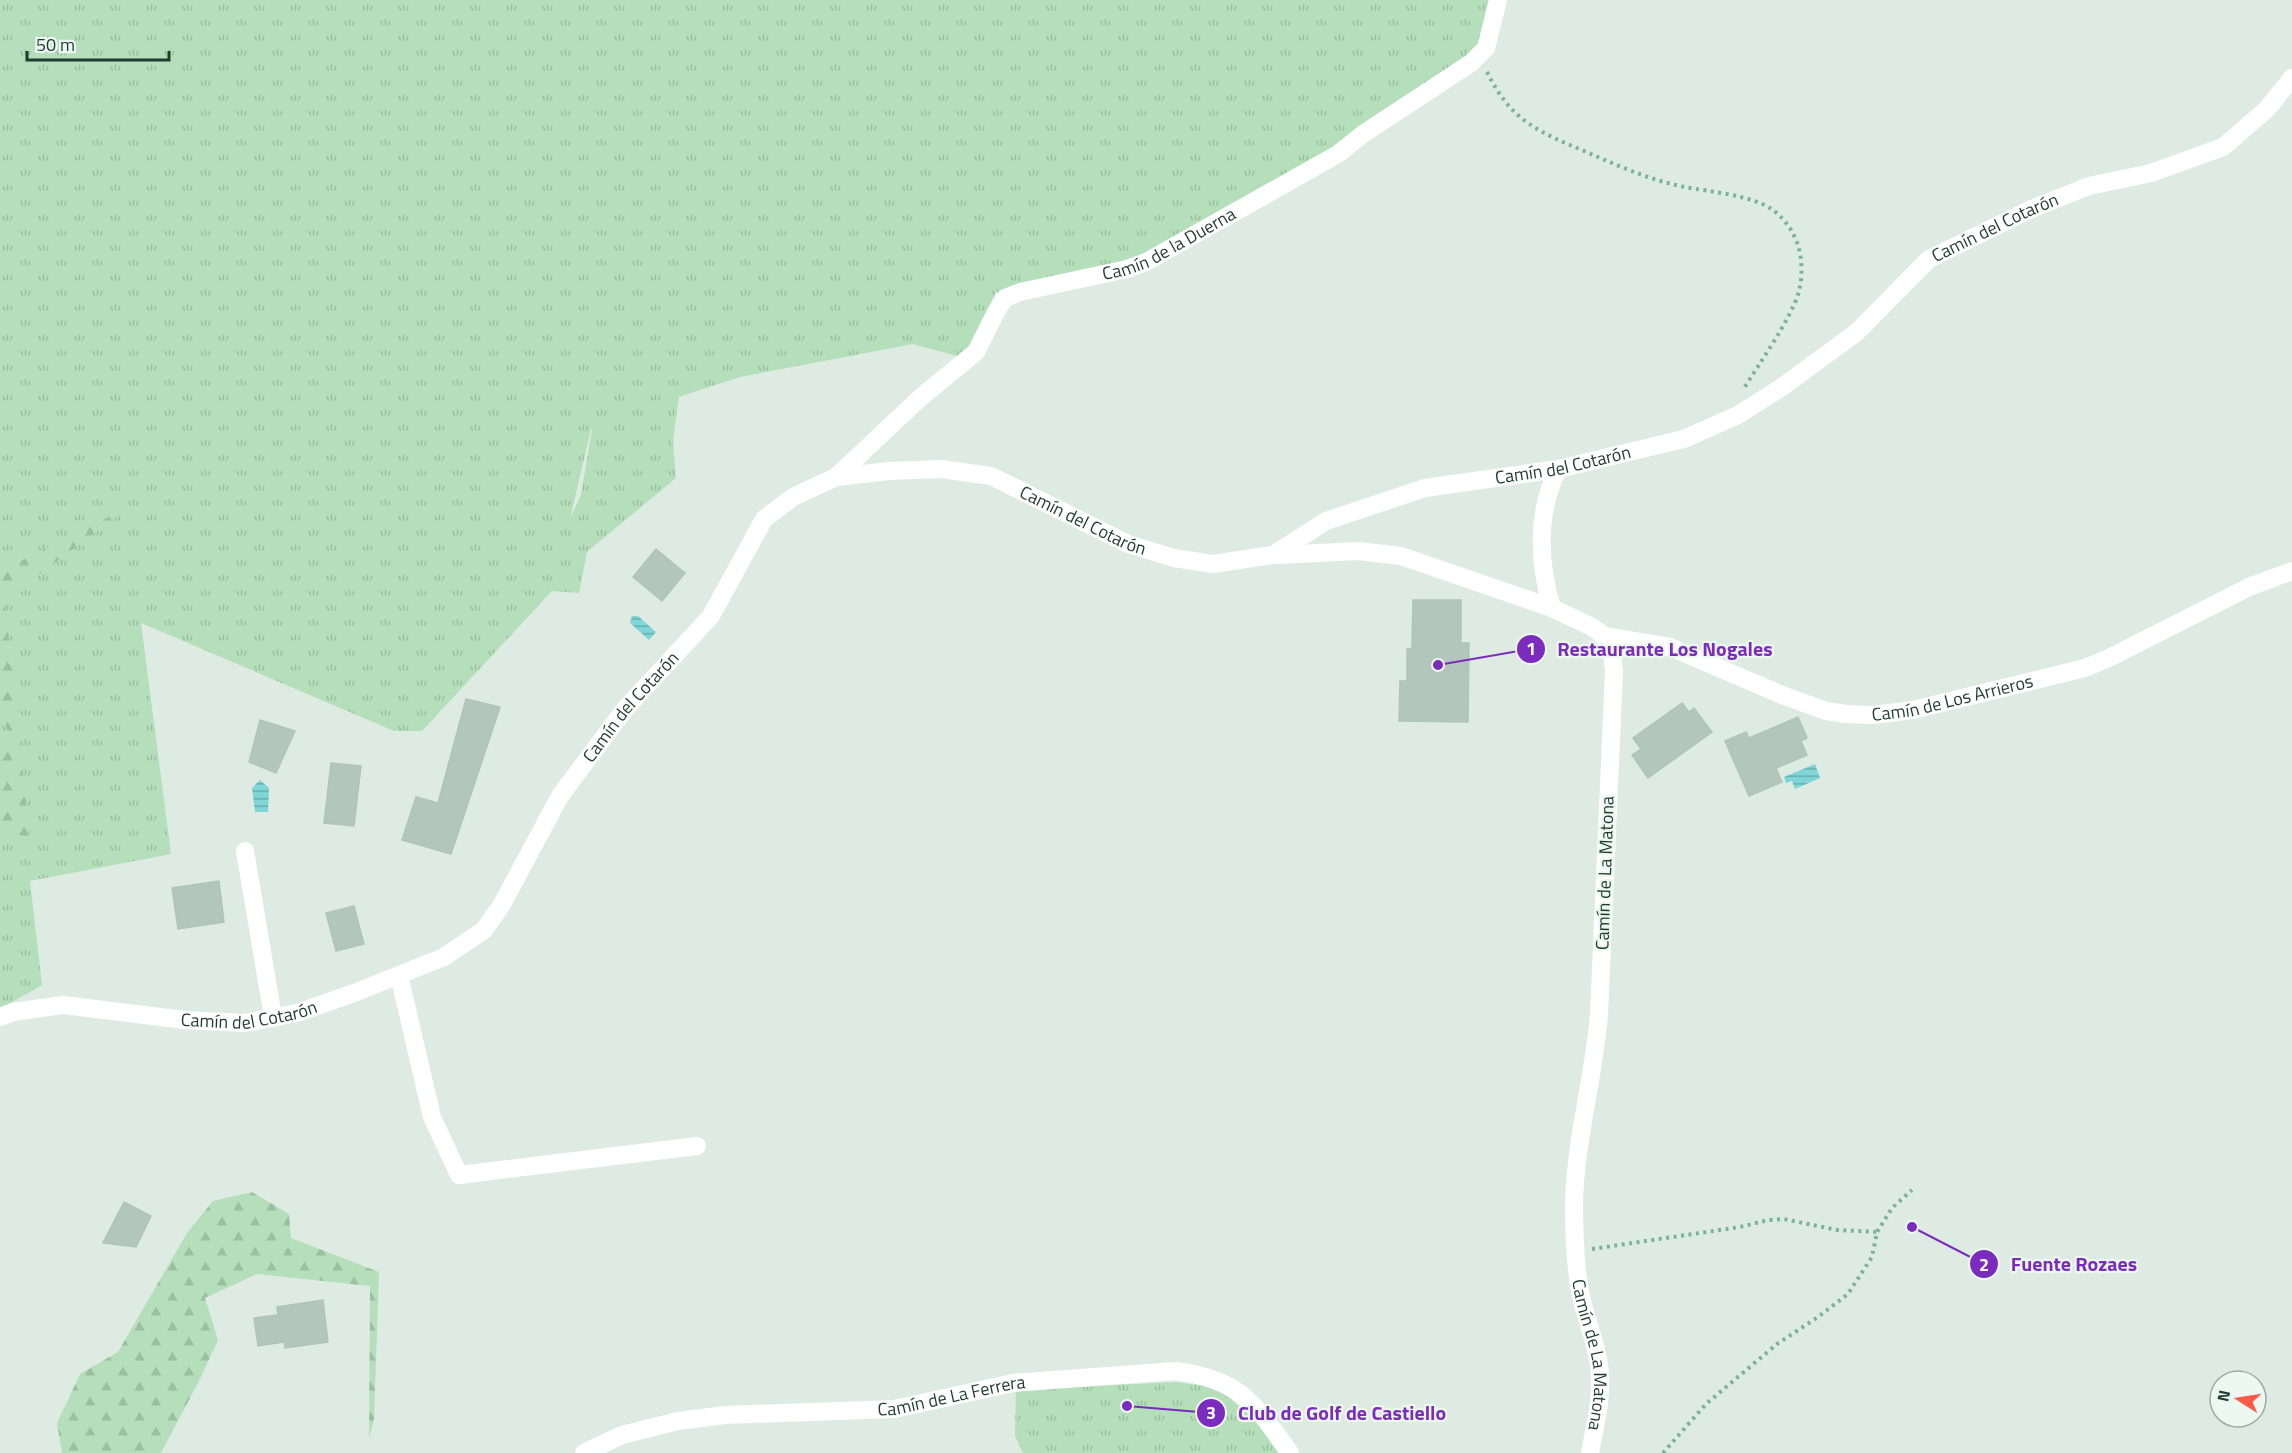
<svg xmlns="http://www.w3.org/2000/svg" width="2292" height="1453" viewBox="0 0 2292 1453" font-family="'Titillium Web',sans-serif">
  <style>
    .grass { fill: url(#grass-tufts); fill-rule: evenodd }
    .forest { fill: url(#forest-firs) }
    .water { fill: url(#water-rules) }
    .building { fill: #b3c6bc; stroke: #b0c5b9; stroke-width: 1.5 }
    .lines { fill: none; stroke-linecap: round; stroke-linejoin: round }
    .path { stroke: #7bb299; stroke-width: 4; stroke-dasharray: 3 4.5; stroke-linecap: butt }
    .minor { stroke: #fff; stroke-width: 18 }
    .labels { text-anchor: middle; stroke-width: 4.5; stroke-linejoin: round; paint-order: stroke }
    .street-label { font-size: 18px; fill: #1e3c30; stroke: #eef8f2 }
    .leader { fill: none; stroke: #7b2cbf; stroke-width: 2 }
    .callout-dot { fill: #7b2cbf; stroke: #eef8f2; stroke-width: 2 }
    .mark-label { font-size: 18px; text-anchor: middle; font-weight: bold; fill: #fff }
    .callout-label { font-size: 20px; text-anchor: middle; font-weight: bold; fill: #7b2cbf; stroke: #eef8f2; stroke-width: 4.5; stroke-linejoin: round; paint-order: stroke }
  </style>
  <defs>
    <pattern id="grass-tufts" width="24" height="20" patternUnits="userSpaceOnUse" patternTransform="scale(1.5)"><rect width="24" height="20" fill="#b4dfba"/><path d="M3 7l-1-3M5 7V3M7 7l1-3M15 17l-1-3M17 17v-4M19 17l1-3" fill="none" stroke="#9ac0a0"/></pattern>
    <pattern id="forest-firs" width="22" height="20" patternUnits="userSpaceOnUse" patternTransform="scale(1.5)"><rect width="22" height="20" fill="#b4dfba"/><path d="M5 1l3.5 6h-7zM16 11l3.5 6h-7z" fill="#9ac0a0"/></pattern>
    <pattern id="water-rules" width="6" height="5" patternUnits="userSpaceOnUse" patternTransform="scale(1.5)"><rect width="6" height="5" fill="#7fd5d7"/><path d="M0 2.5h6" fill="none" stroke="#67aeaf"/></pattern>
  </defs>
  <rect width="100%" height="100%" fill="#deebe3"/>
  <g class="grass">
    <path d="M0,0H1498L1471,63L1146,262L1005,298L996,291L968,359L913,344L740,377L679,397L673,441L676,478L587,552L579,593L552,591L422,731H394L141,623L171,854L30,881L42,985L0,1009ZM592,429L581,495L570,519L591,429Z"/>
    <path d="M1174,1382L1217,1387L1256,1421L1278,1453H1023L1015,1436L1016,1390Z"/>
  </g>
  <g class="forest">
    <path d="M131,506L5,600L30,839L0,841V751L7,732L0,700V571Z"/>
    <path d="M252,1192L289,1214L291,1238L379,1272L374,1419L369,1439L370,1286L257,1274L205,1298L218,1340L199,1381L161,1453H62L57,1423L80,1374L118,1352L187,1233L213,1201Z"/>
  </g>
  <g class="water">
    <path d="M632,616H638L656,632L649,640L630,623Z"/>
    <path d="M1815,764L1820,778L1795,789L1792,781L1786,783L1784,777Z"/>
    <path d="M260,780L269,788L268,812H255L252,788Z"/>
  </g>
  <g class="building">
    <path d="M656,549L685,573L662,601L633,577Z"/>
    <path d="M1413,600H1461V643H1469L1468,722L1399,721L1400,681H1407V649L1412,648Z"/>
    <path d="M466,699L500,707L451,854L402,840L416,797L438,803Z"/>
    <path d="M1682,703L1689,712L1694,708L1712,732L1648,778L1632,755L1641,749L1633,738Z"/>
    <path d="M1798,717L1807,738L1801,741L1807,755L1776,768L1782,782L1749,796L1725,741L1746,732L1749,738Z"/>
    <path d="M260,720L295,731L276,773L249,762Z"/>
    <path d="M331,763L361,766L354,826L324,823Z"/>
    <path d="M219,881L224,922L178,929L172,888Z"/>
    <path d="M354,906L364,944L336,951L326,913Z"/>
    <path d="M124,1202L151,1216L136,1247L103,1243Z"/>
    <path d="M323,1300L328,1342L285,1348L284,1342L258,1346L254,1318L278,1315L277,1307Z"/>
  </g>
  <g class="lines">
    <g class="path">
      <path d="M1487,72C1495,88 1505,104 1519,116C1540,134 1566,143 1591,154C1621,167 1653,181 1685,187C1711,192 1752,195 1773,210C1799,230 1806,261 1799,291C1792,318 1758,365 1743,390"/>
      <path d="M1592,1249L1740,1227L1768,1220L1784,1219L1837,1230L1877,1232"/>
      <path d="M1663,1453L1706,1404L1777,1344L1818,1317L1848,1294L1872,1257L1877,1232L1892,1208L1912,1190"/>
    </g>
    <g class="minor">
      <path id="s1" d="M836,477L920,398L976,352L996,312L1005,298L1020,292L1127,269L1146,262L1338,154L1363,134L1471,63L1486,48L1498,0"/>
      <path id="s2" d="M1277,555L1358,551L1401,556L1552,608L1592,627L1604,636L1612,653L1614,671L1599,1014C1594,1078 1575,1140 1574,1205C1574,1234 1575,1267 1581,1296C1587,1325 1600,1350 1600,1380C1601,1405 1594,1429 1590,1453"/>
      <path d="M1552,608C1538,561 1536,514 1558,469"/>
      <path id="s3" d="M1604,636L1670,647L1782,695L1826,711L1846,714L1873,715L1913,710L2085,668L2109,658L2249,587L2292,571"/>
      <path d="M245,851L273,1017"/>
      <path d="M399,975L432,1117L459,1175L697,1146"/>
      <path id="s4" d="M0,1017L13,1012L63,1005L185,1020L245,1023L297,1013L354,993L444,957L484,930L501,906L560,796L625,709L711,616L764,519L793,497L836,477L889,471L941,469L991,476L1128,544L1174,558L1213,564L1273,555L1326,521L1425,488L1558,469L1684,439L1738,415L1782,387L1857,332L1929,259L2029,210L2089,186L2151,173L2223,147L2267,109L2292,78"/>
      <path id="s5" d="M584,1453L622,1435L678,1421L725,1415L894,1409L1013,1383L1175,1371C1240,1379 1254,1403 1290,1453"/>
    </g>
  </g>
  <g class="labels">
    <g class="street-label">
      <text dy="6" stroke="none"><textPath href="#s4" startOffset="2358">Camín del Cotarón</textPath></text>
      <text dy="6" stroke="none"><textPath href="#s1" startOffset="423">Camín de la Duerna</textPath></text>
      <text dy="6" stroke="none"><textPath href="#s4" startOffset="1854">Camín del Cotarón</textPath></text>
      <text dy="6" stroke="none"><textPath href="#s4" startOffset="1348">Camín del Cotarón</textPath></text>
      <text dy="6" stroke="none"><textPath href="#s3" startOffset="364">Camín de Los Arrieros</textPath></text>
      <text dy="6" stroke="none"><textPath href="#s4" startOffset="774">Camín del Cotarón</textPath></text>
      <text transform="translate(1605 873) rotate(-88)" y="6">Camín de La Matona</text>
      <text dy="6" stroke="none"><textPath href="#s4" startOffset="252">Camín del Cotarón</textPath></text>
      <text dy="6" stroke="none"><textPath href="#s2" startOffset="1068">Camín de La Matona</textPath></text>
      <text dy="6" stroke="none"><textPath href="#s5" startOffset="375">Camín de La Ferrera</textPath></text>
    </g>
  </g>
  <path class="leader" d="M1438 665L1531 649M1912 1227L1984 1264M1127 1406L1211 1413"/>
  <g class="callout-dot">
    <circle cx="1438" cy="665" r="6"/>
    <circle cx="1912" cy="1227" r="6"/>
    <circle cx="1127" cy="1406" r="6"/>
    <circle cx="1531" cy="649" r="15"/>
    <circle cx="1984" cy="1264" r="15"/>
    <circle cx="1211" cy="1413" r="15"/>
  </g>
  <g class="mark-label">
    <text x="1531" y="655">1</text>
    <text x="1984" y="1271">2</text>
    <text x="1211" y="1419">3</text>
  </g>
  <g class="callout-label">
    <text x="1665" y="656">Restaurante Los Nogales</text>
    <text x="2074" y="1271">Fuente Rozaes</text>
    <text x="1342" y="1420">Club de Golf de Castiello</text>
  </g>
  <g transform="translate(2238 1399) rotate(282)"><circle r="28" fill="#eef8f2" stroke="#9bada4" stroke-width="1.5"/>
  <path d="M0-4.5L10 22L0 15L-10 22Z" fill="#ff5c48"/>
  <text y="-9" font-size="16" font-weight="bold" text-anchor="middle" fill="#1e3c30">N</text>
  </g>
  <path d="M27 51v9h142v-9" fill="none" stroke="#1e3c30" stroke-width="3"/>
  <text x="36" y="51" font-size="18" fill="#1e3c30" stroke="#eef8f2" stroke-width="4.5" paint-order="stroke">50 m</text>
</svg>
